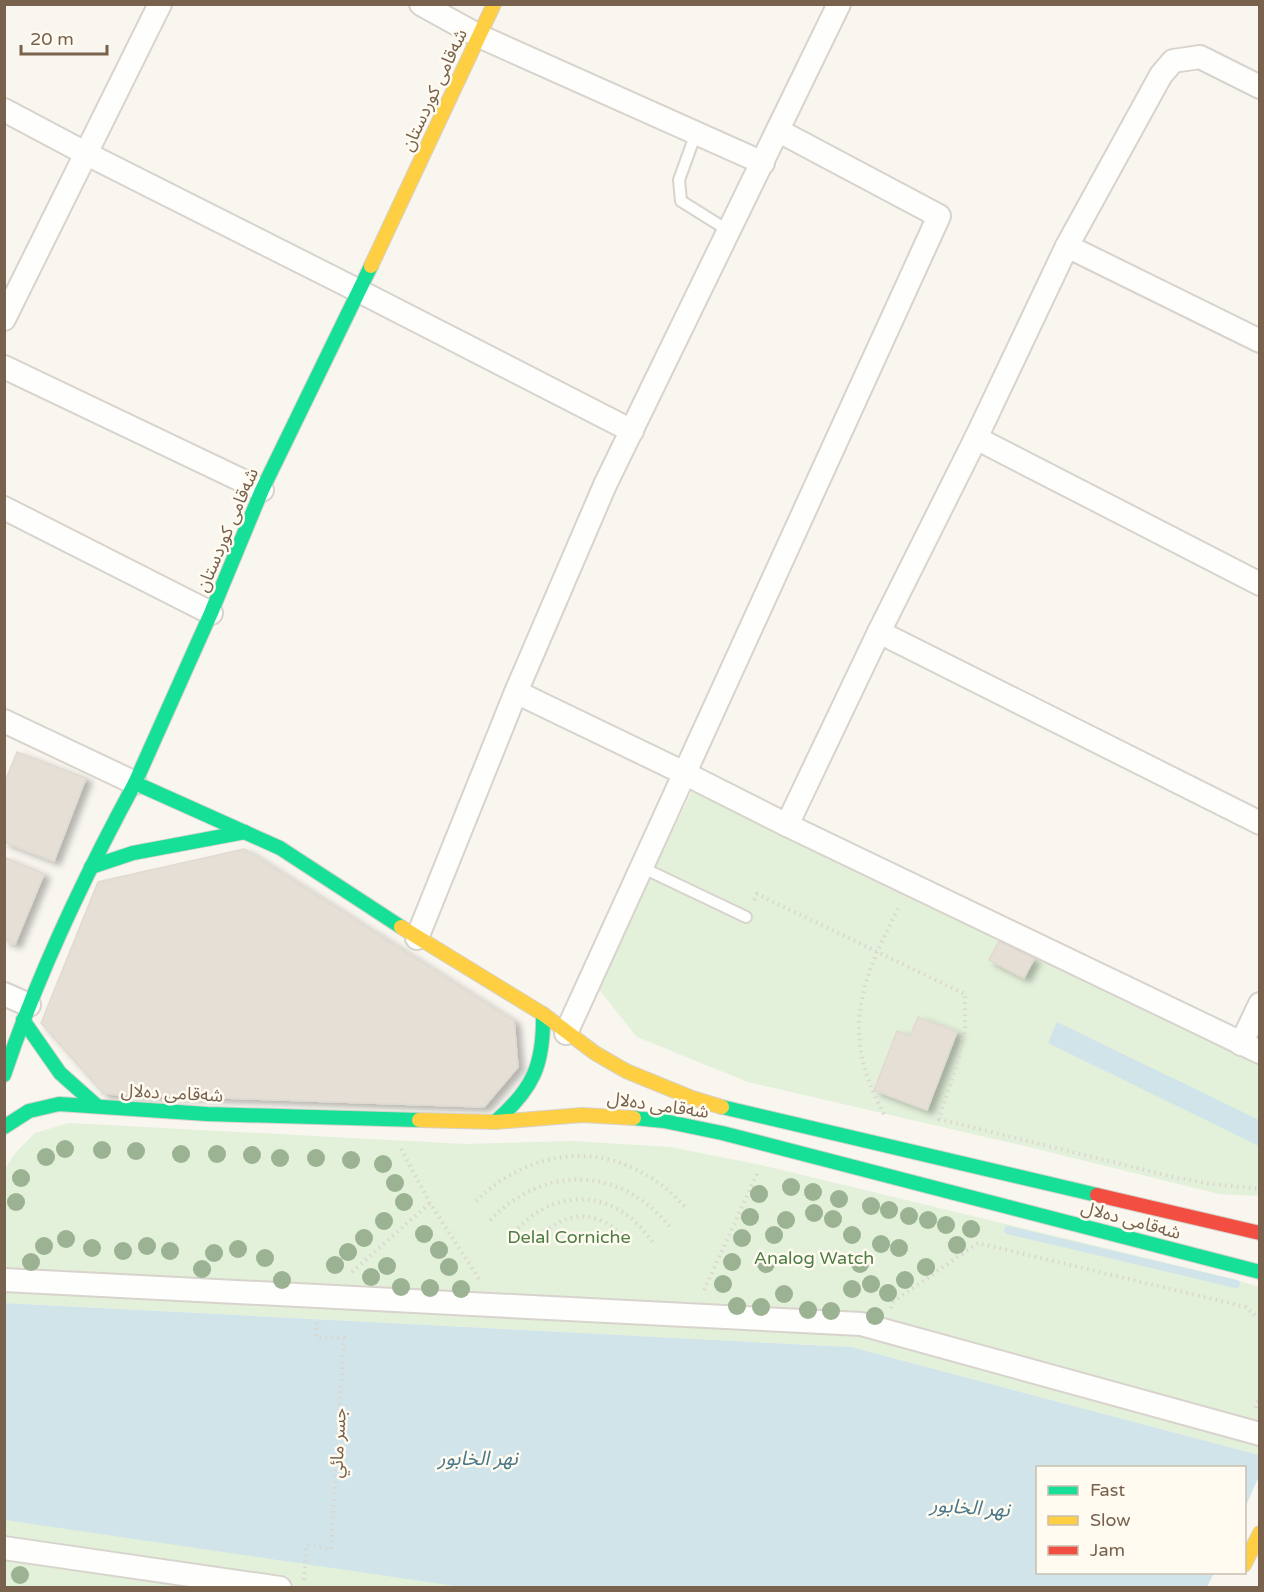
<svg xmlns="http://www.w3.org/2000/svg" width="1264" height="1592" viewBox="0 0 1264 1592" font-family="'Varela Round','Noto Sans Arabic',sans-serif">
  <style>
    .green { fill: #e3f0da }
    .water { fill: #d0e4e9; fill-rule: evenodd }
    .pier { fill: #f8f6ef }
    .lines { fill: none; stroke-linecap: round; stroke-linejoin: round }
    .stream { stroke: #d0e4e9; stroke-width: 8 }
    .building { fill: #e5dfd6; stroke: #e1dad1; stroke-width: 1.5; filter: url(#shadow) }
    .lane-casing { stroke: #d8d3cc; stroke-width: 14 }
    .street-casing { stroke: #d8d3cc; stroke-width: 26 }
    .fast-casing { stroke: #d6d2ca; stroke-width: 16 }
    .slow-casing { stroke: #d6d2ca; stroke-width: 16 }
    .jam-casing { stroke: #d6d2ca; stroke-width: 16 }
    .path { stroke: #dad6d0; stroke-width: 4; stroke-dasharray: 1.5 4.5; stroke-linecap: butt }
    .lane { stroke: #fefefd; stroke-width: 10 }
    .street { stroke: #fefefd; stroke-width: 22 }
    .fast { stroke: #16e098; stroke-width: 14 }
    .slow { stroke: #ffcf43; stroke-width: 14 }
    .jam { stroke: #f24e42; stroke-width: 14 }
    .tree { fill: #9bb392 }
    .labels { text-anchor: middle; stroke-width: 5; stroke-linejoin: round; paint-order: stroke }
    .street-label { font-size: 18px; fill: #78624d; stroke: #fffbf1 }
    .park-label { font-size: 18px; fill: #4f7d45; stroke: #fffbf1 }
    .water-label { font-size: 20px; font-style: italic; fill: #47778b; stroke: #fffbf1 }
  </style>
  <defs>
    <filter id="shadow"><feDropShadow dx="6" dy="4" stdDeviation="3" flood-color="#0004"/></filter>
  </defs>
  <rect width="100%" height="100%" fill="#f8f6ef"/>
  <g class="green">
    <path d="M693,789L1259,1058V1196L1219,1194L1029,1147L748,1082L637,1037L597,987Z"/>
    <path d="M69,1123L465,1144L572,1141L670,1147L761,1165L1233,1279L1259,1287V1455L851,1347L5,1303V1169L16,1152L35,1133Z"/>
    <path d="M4,1520L14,1521L469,1587H5Z"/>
  </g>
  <g class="water">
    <path d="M1057,1022L1259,1120V1146L1048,1043Z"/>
    <path d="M4,1303L851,1347L1259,1455V1587L469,1588L5,1520ZM1038,1468H1244V1572H1038Z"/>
  </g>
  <path class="pier" d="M1259,1476L1260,1587H1207L1214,1573L1244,1572L1245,1508Z"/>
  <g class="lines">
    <path class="stream" d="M1008,1230L1236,1284"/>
  </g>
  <g class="building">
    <path d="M17,752L86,778L54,861L4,842V784Z"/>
    <path d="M244,849L514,1021L518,1067L484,1107L104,1094L41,1023L98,882Z"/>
    <path d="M4,857L44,874L15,944L4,940Z"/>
    <path d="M999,941L1034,959L1024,978L989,960Z"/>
    <path d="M918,1017L957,1032L927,1110L874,1090L897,1031L910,1036Z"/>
  </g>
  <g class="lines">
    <g class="lane-casing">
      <g id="lane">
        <path d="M696,133L679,180L681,201L729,231"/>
        <path d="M641,867L746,917"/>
      </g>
    </g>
    <g class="street-casing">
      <g id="street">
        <path d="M421,4L479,36L763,163"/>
        <path d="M4,110L85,153L359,291L632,431"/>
        <path d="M1067,246L1260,341"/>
        <path d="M4,319L160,4"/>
        <path d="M4,367L262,490"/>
        <path d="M976,438L1260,584"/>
        <path d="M4,508L211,613"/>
        <path d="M879,632L1260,823"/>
        <path d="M516,692L684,773L787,825L1260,1052"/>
        <path d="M4,721L135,783"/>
        <path d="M787,825L879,632L976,438L1067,246L1161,75L1173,61L1200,57L1260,87"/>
        <path d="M417,938L516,692L605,485L839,4"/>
        <path d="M4,994L29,1005"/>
        <path d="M566,1033L939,216L779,131"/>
        <path d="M1241,1044L1260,1004"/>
        <path d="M4,1280L861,1324L1260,1434"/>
        <path d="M4,1548L280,1588"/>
      </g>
    </g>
    <g class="fast-casing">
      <g id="fast">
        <path d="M135,783L211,613L262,490L371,266"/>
        <path d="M91,867L133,853L245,832"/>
        <path d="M23,1020L60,1073L97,1106"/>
        <path d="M4,1075C38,973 84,877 135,783L280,848L401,927"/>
        <path d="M722,1107L1097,1195"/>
        <path d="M634,1118L664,1121L722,1133L1260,1272"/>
        <path d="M495,1122C533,1089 544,1065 543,1014"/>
        <path d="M4,1127L29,1111L59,1104L207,1114L419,1120"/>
      </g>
    </g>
    <g class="slow-casing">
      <g id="slow">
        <path d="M371,266L494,4"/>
        <path d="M401,927L543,1014L595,1053L626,1071L692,1098L722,1107"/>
        <path d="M419,1120L495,1122L582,1115L634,1118"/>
        <path d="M1244,1565L1260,1533"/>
      </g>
    </g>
    <g class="jam-casing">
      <path id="jam" d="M1097,1195L1260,1233"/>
    </g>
    <g class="path">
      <path d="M754,900L757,894L965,994V1029L959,1056L939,1119L1169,1176L1205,1183L1260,1189"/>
      <path d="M884,1114C840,1034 860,982 899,907"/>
      <path d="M401,1149L430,1203L479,1279"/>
      <path d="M476,1201C540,1139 627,1141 686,1208"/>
      <path d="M490,1220C545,1164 620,1166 670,1227"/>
      <path d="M540,1236C569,1209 598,1210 625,1238"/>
      <path d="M510,1237C552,1185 616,1187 653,1243"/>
      <path d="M352,1272L430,1203"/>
      <path d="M704,1290L757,1174"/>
      <path d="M891,1308L893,1302L978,1243L1246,1307L1260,1320"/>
      <path d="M1256,1408L1260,1394"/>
      <path d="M304,1580L307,1545L331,1549L344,1338L316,1337L317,1322"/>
    </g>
    <use href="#lane" class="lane"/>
    <use href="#street" class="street"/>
    <use href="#fast" class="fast"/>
    <use href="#slow" class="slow"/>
    <use href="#jam" class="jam"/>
  </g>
  <g class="tree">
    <circle cx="65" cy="1149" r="9"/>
    <circle cx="102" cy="1150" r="9"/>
    <circle cx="136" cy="1151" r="9"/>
    <circle cx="181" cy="1154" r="9"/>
    <circle cx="217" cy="1154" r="9"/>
    <circle cx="252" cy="1155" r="9"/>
    <circle cx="46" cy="1157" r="9"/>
    <circle cx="280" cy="1158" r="9"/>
    <circle cx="316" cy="1158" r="9"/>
    <circle cx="351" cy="1160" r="9"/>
    <circle cx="383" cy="1164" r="9"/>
    <circle cx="21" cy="1178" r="9"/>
    <circle cx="395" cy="1183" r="9"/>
    <circle cx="791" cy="1187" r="9"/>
    <circle cx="813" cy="1192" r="9"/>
    <circle cx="759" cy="1194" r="9"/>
    <circle cx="839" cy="1199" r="9"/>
    <circle cx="16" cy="1202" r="9"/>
    <circle cx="404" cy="1202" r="9"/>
    <circle cx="871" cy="1206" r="9"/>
    <circle cx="889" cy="1210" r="9"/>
    <circle cx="814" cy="1213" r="9"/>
    <circle cx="909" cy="1216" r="9"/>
    <circle cx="750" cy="1217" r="9"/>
    <circle cx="833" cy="1219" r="9"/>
    <circle cx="786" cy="1220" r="9"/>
    <circle cx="928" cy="1220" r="9"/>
    <circle cx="384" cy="1221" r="9"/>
    <circle cx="946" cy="1225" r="9"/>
    <circle cx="971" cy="1229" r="9"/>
    <circle cx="424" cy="1234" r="9"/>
    <circle cx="774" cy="1235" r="9"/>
    <circle cx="852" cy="1235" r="9"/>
    <circle cx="364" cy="1238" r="9"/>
    <circle cx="742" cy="1238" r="9"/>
    <circle cx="66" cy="1239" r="9"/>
    <circle cx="881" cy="1244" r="9"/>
    <circle cx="957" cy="1245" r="9"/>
    <circle cx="44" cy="1246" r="9"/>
    <circle cx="147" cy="1246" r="9"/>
    <circle cx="92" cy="1248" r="9"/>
    <circle cx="899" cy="1248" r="9"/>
    <circle cx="238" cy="1249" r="9"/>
    <circle cx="439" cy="1250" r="9"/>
    <circle cx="123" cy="1251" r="9"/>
    <circle cx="170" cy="1251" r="9"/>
    <circle cx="348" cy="1252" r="9"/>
    <circle cx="214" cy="1253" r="9"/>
    <circle cx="265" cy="1258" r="9"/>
    <circle cx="31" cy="1262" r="9"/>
    <circle cx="732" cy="1262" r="9"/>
    <circle cx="766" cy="1264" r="9"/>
    <circle cx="860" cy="1264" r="9"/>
    <circle cx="335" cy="1265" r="9"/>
    <circle cx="387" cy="1266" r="9"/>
    <circle cx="449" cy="1267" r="9"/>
    <circle cx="926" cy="1267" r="9"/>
    <circle cx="202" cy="1269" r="9"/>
    <circle cx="371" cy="1277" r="9"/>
    <circle cx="282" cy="1280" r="9"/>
    <circle cx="905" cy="1280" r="9"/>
    <circle cx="723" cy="1284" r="9"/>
    <circle cx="871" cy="1284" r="9"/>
    <circle cx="401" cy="1287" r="9"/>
    <circle cx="430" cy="1288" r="9"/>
    <circle cx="461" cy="1289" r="9"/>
    <circle cx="852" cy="1289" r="9"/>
    <circle cx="888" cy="1293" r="9"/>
    <circle cx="784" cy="1294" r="9"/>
    <circle cx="737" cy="1306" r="9"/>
    <circle cx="761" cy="1307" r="9"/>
    <circle cx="808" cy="1310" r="9"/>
    <circle cx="831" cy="1311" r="9"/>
    <circle cx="875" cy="1316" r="9"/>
    <circle cx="20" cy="1575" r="9"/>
  </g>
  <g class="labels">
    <g class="street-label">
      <text transform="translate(434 90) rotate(-65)" y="6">شەقامی کوردستان</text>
      <text transform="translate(227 530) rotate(-67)" y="6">شەقامی کوردستان</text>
      <text transform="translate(172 1093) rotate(3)" y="6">شەقامی دەلال</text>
      <text transform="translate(658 1105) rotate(8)" y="6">شەقامی دەلال</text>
      <text transform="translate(1131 1220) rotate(15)" y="6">شەقامی دەلال</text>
      <text transform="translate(338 1443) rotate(-87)" y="6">جسر مائي</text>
    </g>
    <g class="park-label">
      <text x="569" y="1243">Delal Corniche</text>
      <text x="814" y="1264">Analog Watch</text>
    </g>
    <g class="water-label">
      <text x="478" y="1465">نهر الخابور</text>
      <text transform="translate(970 1507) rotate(4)" y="7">نهر الخابور</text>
    </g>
  </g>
  <rect width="1264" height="1592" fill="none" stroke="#78624d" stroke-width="12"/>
  <rect x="1036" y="1466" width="210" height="108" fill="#fffbf1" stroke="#c9beaf" stroke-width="1.5"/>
  <rect x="1048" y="1486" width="30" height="9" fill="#16e098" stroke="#c9beaf" stroke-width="1.5"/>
  <text x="1090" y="1496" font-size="18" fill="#78624d">Fast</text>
  <rect x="1048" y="1516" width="30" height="9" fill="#ffcf43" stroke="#c9beaf" stroke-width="1.5"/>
  <text x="1090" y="1526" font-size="18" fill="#78624d">Slow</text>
  <rect x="1048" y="1546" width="30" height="9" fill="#f24e42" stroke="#c9beaf" stroke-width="1.5"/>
  <text x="1090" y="1556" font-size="18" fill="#78624d">Jam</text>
  <path d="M21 45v9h86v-9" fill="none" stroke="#78624d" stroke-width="3"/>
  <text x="30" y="45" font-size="18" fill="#78624d" stroke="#fffbf1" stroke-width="4.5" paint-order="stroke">20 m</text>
</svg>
